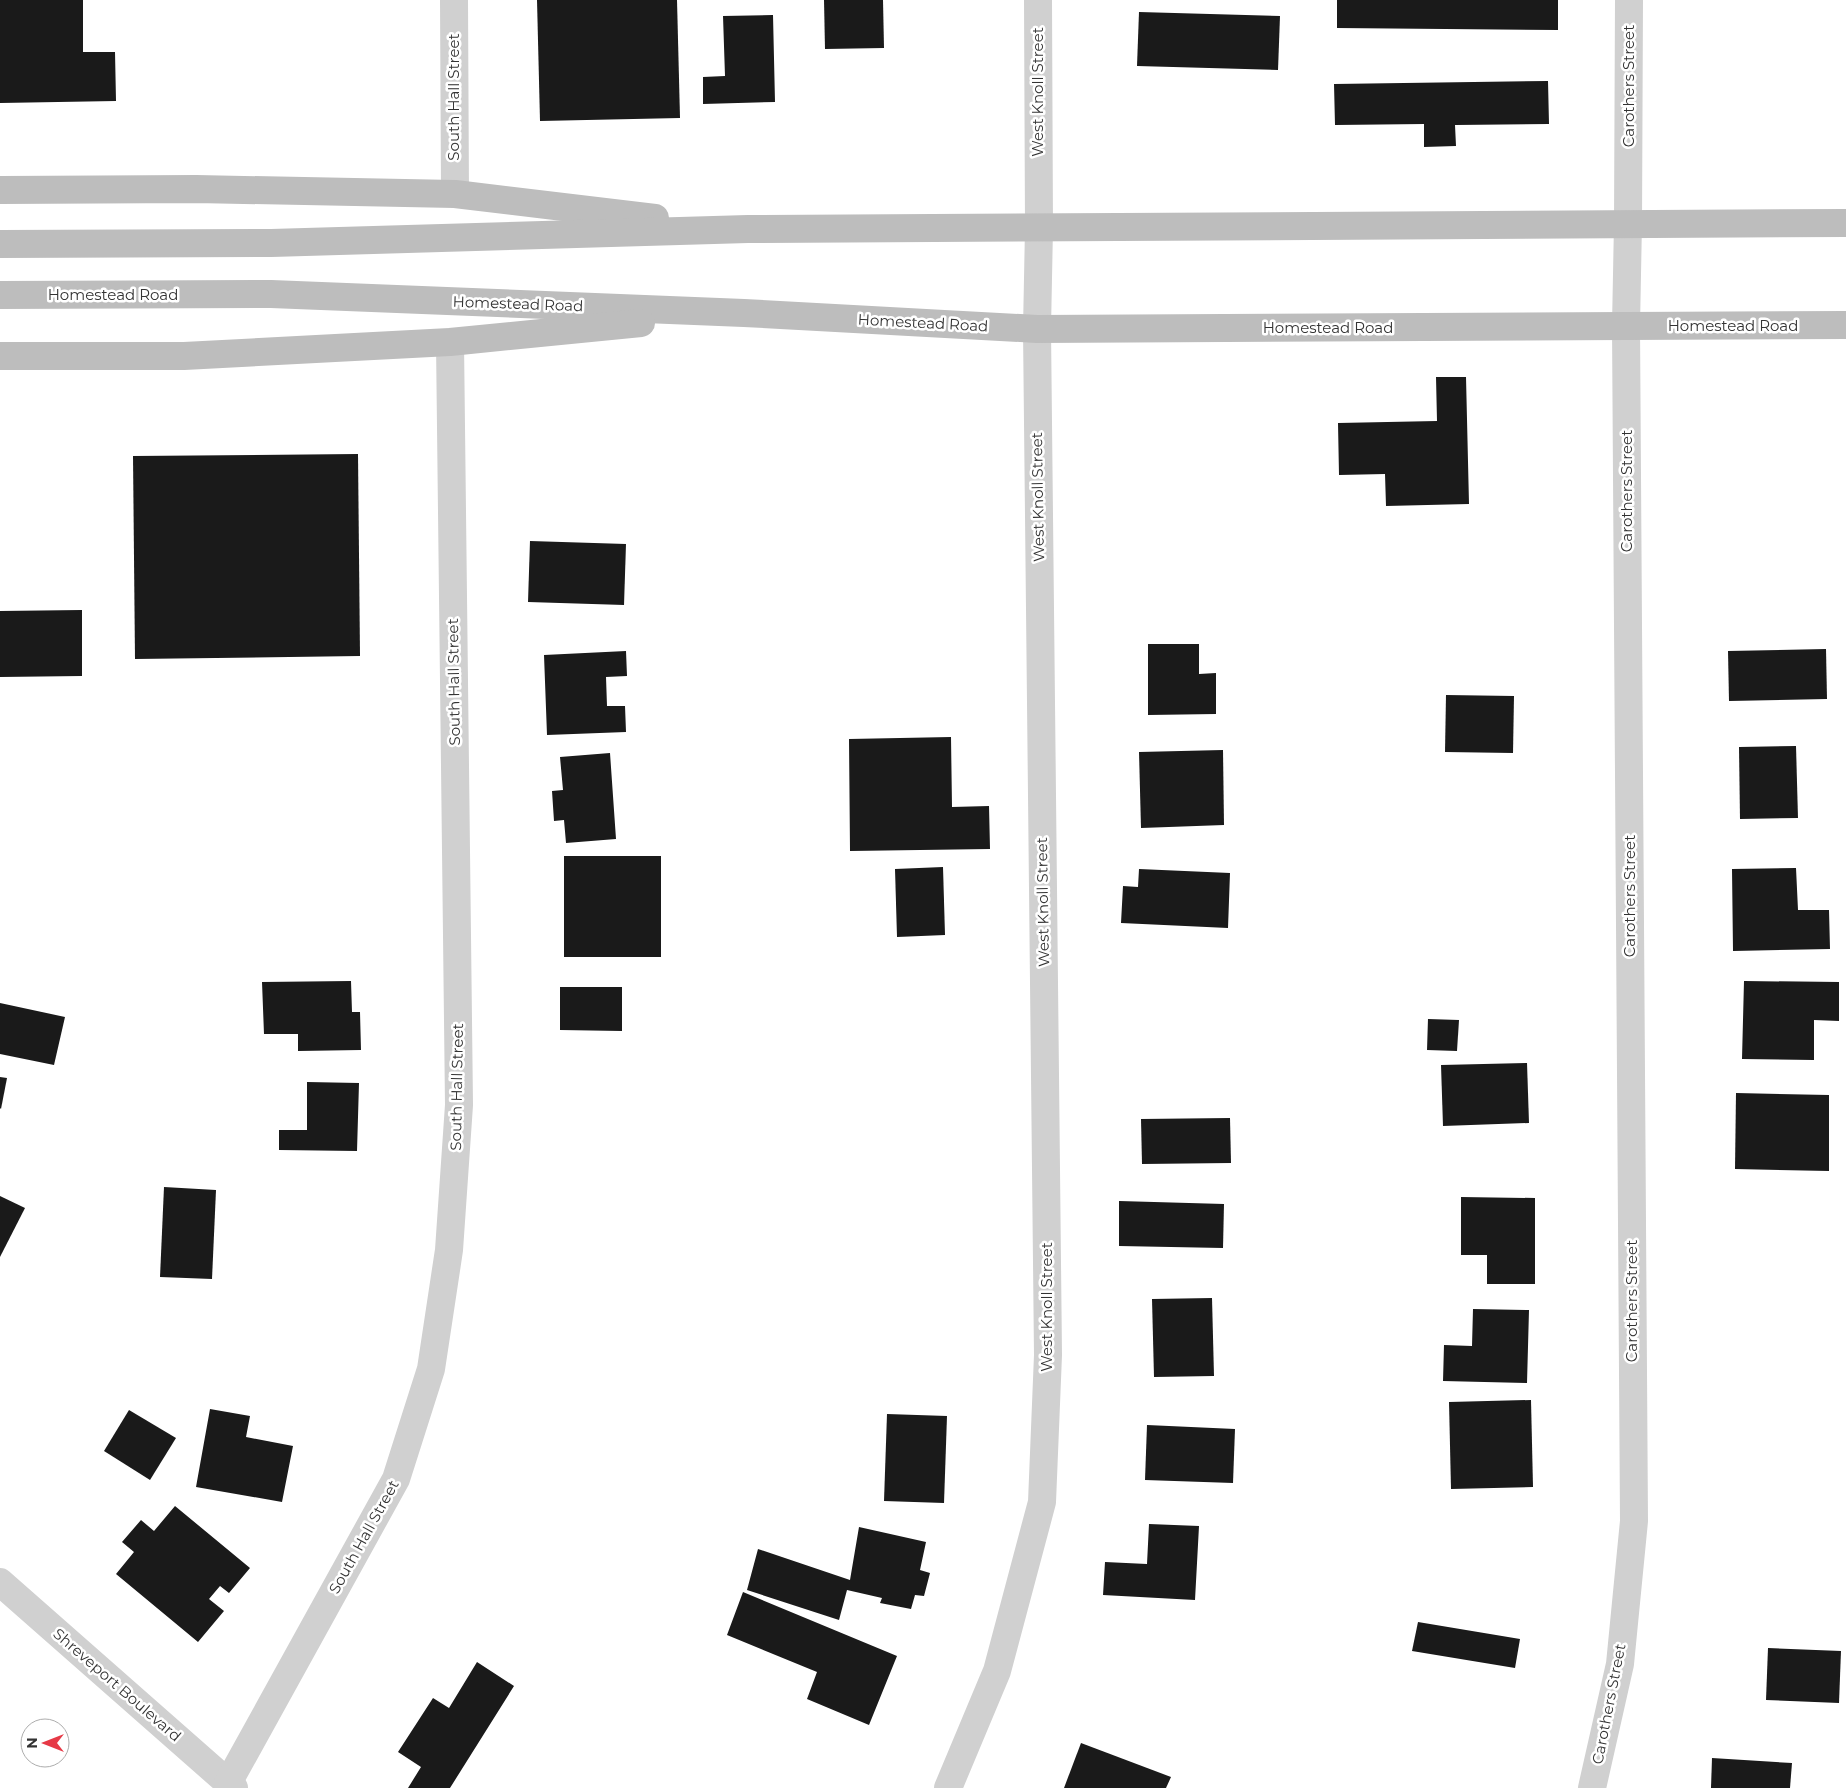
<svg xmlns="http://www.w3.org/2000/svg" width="1846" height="1788" viewBox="0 0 1846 1788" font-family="Montserrat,sans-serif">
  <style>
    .building { fill: #1a1a1a }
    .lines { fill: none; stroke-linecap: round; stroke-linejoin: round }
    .street { stroke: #d0d0d0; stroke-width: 28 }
    .secondary { stroke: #bdbdbd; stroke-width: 28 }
    .labels { text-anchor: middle; stroke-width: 5; stroke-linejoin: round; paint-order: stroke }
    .street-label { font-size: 15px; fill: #333; stroke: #fff }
  </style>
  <rect width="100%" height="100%" fill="#fff"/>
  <g class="building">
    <path d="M0,0H83V52H115L116,101L0,103Z"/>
    <path d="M537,0H677L680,118L540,121Z"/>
    <path d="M824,0H883L884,48L825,49Z"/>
    <path d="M1337,0H1558V30L1337,28Z"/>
    <path d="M1139,12L1280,16L1278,70L1137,66Z"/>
    <path d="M773,15L775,102L703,104V77L725,76L723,16Z"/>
    <path d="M1548,81L1549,124L1455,125L1456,146L1424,147V124L1335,125L1334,84Z"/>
    <path d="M1436,377H1466L1469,504L1386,506L1385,474L1339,475L1338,423L1437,421Z"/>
    <path d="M358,454L360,656L135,659L133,456Z"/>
    <path d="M530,541L626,544L624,605L528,602Z"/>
    <path d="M82,610V676L0,677V611Z"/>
    <path d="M1148,644H1199V674L1216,673V714L1148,715Z"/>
    <path d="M1826,649L1827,699L1729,701L1728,651Z"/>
    <path d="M626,651L627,676L606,677L607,706H625L626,732L547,735L544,655Z"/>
    <path d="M1446,695L1514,696L1513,753L1445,752Z"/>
    <path d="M951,737L952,807L989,806L990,849L850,851L849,739Z"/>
    <path d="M1796,746L1798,818L1740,819L1739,747Z"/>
    <path d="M1223,750L1224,825L1141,828L1139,752Z"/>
    <path d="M610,753L616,839L566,843L564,820L554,821L552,791L563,790L560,757Z"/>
    <rect x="564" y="856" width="97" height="101"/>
    <path d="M943,867L945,935L897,937L895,869Z"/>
    <path d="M1796,868L1798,910H1829L1830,949L1733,951L1732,869Z"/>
    <path d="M1139,869L1230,873L1228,928L1121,923L1123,886L1138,887Z"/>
    <path d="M351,981L352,1012H360L361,1050L298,1051V1034H264L262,982Z"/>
    <path d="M1744,981L1839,982V1021L1814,1020V1060L1742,1059Z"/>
    <path d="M560,987H622V1031L560,1030Z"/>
    <path d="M0,1003L65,1017L54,1065L0,1054Z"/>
    <path d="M1428,1019L1459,1020L1457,1051L1427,1050Z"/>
    <path d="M1527,1063L1529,1123L1443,1126L1441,1065Z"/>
    <path d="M0,1077L7,1078L1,1109L0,1108Z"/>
    <path d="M307,1082L359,1083L357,1151L279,1150V1130H307Z"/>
    <path d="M1736,1093L1829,1095V1171L1735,1169Z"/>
    <path d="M1230,1118L1231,1163L1142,1164L1141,1119Z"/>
    <path d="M164,1187L216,1190L212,1279L160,1277Z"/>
    <path d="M0,1196L25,1208L0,1257Z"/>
    <path d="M1461,1197L1535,1198V1284H1487V1255H1461Z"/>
    <path d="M1119,1201L1224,1204L1223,1248L1119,1246Z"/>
    <path d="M1212,1298L1214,1376L1154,1377L1152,1299Z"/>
    <path d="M1473,1309L1529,1310L1527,1383L1443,1381L1444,1345L1472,1346Z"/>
    <path d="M1531,1400L1533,1487L1451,1489L1449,1402Z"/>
    <path d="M210,1409L250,1416L246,1437L293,1446L282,1502L196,1487Z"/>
    <path d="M129,1410L176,1438L150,1480L104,1451Z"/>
    <path d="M887,1414L947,1416L944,1503L884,1501Z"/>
    <path d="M1147,1425L1235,1429L1233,1483L1145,1480Z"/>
    <path d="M175,1506L250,1568L229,1593L220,1586L209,1599L224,1611L198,1642L116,1574L134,1552L122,1542L141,1520L154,1531Z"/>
    <path d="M1149,1524L1199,1526L1195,1600L1103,1595L1105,1562L1147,1564Z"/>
    <path d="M859,1527L926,1542L920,1570L930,1573L924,1596L915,1595L911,1609L880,1603L882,1598L847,1590L839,1620L747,1590L758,1549L850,1580Z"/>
    <path d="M743,1592L897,1656L869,1725L807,1699L817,1672L727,1635Z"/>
    <path d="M1418,1622L1520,1639L1515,1668L1412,1651Z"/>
    <path d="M1768,1648L1841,1651L1839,1703L1766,1700Z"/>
    <path d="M477,1662L514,1686L450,1788H408L421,1767L398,1752L433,1698L449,1708Z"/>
    <path d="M1081,1743L1171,1777L1166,1788H1064Z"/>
    <path d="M1712,1758L1792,1763L1790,1788H1711Z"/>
  </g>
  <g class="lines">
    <g class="street">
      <path d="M454,0L455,194"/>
      <path d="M0,1582L234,1788"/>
      <path d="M228,1783L396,1479L431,1369L449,1250L459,1105L450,342"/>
      <path d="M948,1788L997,1671L1042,1502L1048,1355L1037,329L1039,228L1038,0"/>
      <path d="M1592,1788L1620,1664L1634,1521L1626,326L1628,223L1629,0"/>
    </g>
    <g class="secondary">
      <path d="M0,190L196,189L455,194L655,218"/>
      <path d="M0,244L271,243L748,229L1846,223"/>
      <path d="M0,295L271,294L744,313L1037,329L1846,325"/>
      <path d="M0,356H184L450,342L641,323"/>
    </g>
  </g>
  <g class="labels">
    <g class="street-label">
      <text transform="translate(1629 86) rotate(-90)" y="5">Carothers Street</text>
      <text transform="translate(1038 92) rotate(-90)" y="5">West Knoll Street</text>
      <text transform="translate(454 97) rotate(-90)" y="5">South Hall Street</text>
      <text x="113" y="300">Homestead Road</text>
      <text transform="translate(518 304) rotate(2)" y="5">Homestead Road</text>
      <text transform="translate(923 323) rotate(3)" y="5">Homestead Road</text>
      <text x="1733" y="331">Homestead Road</text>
      <text x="1328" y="333">Homestead Road</text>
      <text transform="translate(1627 491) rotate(-90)" y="5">Carothers Street</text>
      <text transform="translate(1038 497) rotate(-91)" y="5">West Knoll Street</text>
      <text transform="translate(454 682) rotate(-91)" y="5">South Hall Street</text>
      <text transform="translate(1630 896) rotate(-90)" y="5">Carothers Street</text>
      <text transform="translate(1043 902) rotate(-91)" y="5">West Knoll Street</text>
      <text transform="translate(457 1087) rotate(-89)" y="5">South Hall Street</text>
      <text transform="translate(1632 1301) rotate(-90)" y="5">Carothers Street</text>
      <text transform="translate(1047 1307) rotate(-90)" y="5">West Knoll Street</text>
      <text transform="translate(364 1537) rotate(-61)" y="5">South Hall Street</text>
      <text transform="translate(117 1685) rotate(41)" y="5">Shreveport Boulevard</text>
      <text transform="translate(1609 1704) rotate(-79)" y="5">Carothers Street</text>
    </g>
  </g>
  <g transform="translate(45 1743) rotate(270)"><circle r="24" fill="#ffffff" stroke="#adadad"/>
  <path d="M0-4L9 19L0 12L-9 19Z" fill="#e63946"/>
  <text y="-8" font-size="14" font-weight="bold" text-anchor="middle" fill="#333333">N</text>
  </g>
</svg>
